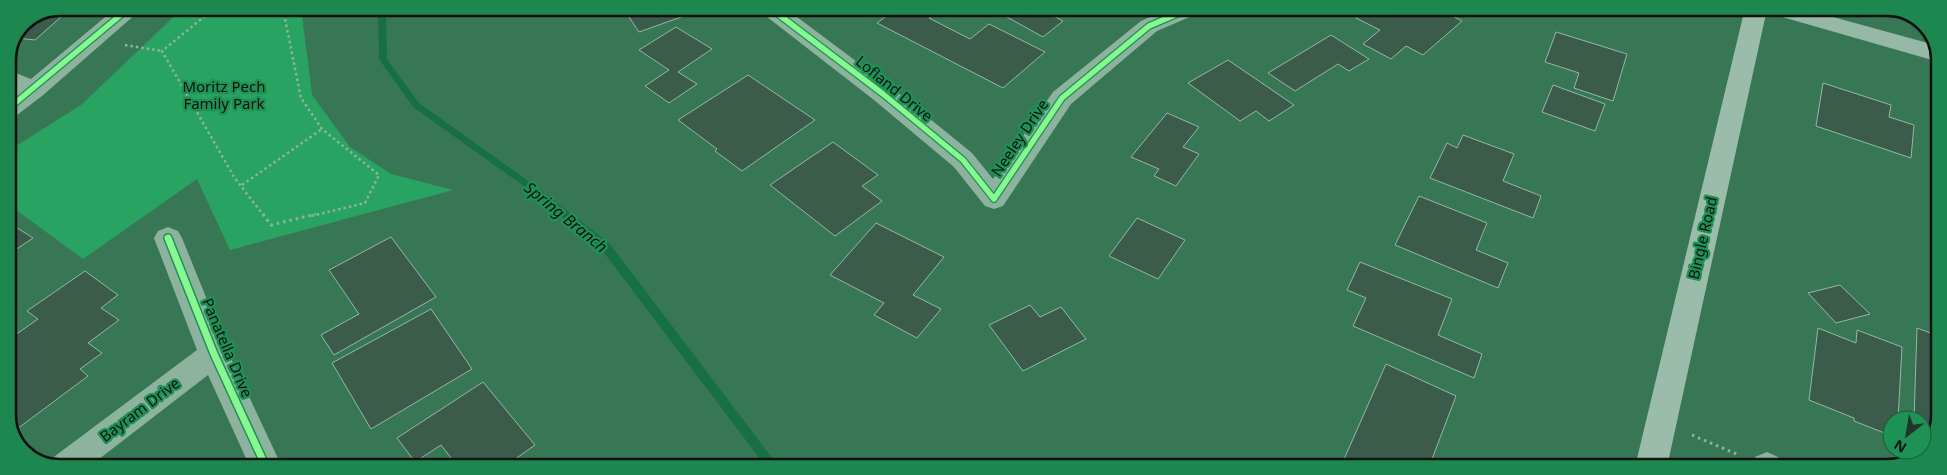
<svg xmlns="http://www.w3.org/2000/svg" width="1947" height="475" viewBox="0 0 1947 475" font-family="'Noto Sans',sans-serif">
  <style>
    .green { fill: #29a362 }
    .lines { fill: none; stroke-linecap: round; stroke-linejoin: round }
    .stream { fill: #177043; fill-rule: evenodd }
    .building { fill: #3b5c4b; stroke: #94b8a5 }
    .path-far1 { stroke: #8db39f; stroke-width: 2.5; stroke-dasharray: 2.5 3; stroke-linecap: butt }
    .path { stroke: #8db39f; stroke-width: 3; stroke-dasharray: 2.5 4; stroke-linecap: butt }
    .minor { fill: #8db39f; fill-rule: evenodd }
    .secondary { fill: #96b8a6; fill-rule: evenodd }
    .primary { fill: #9bbcaa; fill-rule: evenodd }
    .cycleway-far1-casing { stroke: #1e9155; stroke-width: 8 }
    .cycleway-casing { stroke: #1e9155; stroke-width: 10 }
    .cycleway-far1 { stroke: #87f88f; stroke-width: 5.5 }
    .cycleway { stroke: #87f88f; stroke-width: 7 }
    .labels { text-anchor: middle; stroke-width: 4.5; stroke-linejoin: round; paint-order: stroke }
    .park-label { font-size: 15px; fill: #111; stroke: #1e9155 }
    .street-label { font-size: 15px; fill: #111; stroke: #1e9155 }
    .water-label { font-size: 16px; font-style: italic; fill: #111; stroke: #1e9155 }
    .rim { fill: none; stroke: #111; stroke-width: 2.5 }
  </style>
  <rect width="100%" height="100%" fill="#387756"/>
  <path class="green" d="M183,8H301L312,95L350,147L391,174L453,190L230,250L197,179L83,259L8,204V151L81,105Z"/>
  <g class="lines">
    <path class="stream" d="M378,8H386L387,59L419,103L534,185L610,244L779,467H766L602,250L528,189L413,107L379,59Z"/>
  </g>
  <g class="building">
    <path d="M60,8H71L35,40L17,38L23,23Z"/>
    <path d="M623,8H679L684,16L639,32Z"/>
    <path d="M897,8H937L941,10L929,18L970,39L989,24L1045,52L1003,88L877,23Z"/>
    <path d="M1003,8H1062L1052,15L1063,21L1043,37L998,12Z"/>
    <path d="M1368,8H1437L1462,21L1423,55L1406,46L1391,59L1363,44L1380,30L1356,18Z"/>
    <path d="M676,27L712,49L678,72L697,84L669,103L645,86L669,70L639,50Z"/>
    <path d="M1556,32L1627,54L1613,101L1574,88L1579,73L1545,62Z"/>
    <path d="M1331,35L1369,59L1349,71L1338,64L1295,91L1268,73Z"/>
    <path d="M1228,60L1294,105L1269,121L1256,111L1240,121L1188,83Z"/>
    <path d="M748,75L815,120L742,171L715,151L717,149L678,120Z"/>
    <path d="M1823,83L1891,105L1889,117L1914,125L1911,158L1816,126Z"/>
    <path d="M1553,85L1605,104L1595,131L1542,112Z"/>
    <path d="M1167,113L1199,127L1183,147L1199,154L1176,186L1154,176L1159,169L1131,157Z"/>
    <path d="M1463,135L1514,154L1503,181L1541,196L1533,218L1430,178L1447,143L1457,148Z"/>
    <path d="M833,142L878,175L862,186L882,201L835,236L770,185Z"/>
    <path d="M1419,196L1487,223L1476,250L1508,263L1498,288L1395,245Z"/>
    <path d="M1137,218L1185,240L1158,279L1109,256Z"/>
    <path d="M8,222L33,238L8,255Z"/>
    <path d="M876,223L944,257L913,295L941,309L917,338L874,315L884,303L830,275Z"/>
    <path d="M391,237L436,297L334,355L321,335L359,314L329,270Z"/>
    <path d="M1360,262L1452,299L1438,335L1482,354L1474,378L1353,326L1366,298L1347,290Z"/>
    <path d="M85,271L118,295L101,308L119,320L88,343L102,353L80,369L88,376L13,432L8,421V358L14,353L8,348V340L38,319L27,311Z"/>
    <path d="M1840,285L1870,314L1836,323L1808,293Z"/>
    <path d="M1030,305L1040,317L1061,307L1086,339L1023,371L989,325Z"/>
    <path d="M431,309L472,369L371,429L332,363Z"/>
    <path d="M1818,328L1856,343L1857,330L1902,347L1898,420H1892V436L1854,421V418L1809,400Z"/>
    <path d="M1917,328L1939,336L1938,425L1921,455L1913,452V450H1922V420H1914Z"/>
    <path d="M1386,364L1456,396L1429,467H1343L1341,466Z"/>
    <path d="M483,382L535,445L504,467H458L441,445L415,462L397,438Z"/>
  </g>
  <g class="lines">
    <g class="path-far1">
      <path d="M125,45L162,51"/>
      <path d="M242,185L322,129"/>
      <path d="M264,216L234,177L162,51L215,8L283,9L301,98L322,129L379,175L365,203L311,216"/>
    </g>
    <g class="path">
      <path d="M263,214L271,225L316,214"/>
      <path d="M1692,435L1739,455"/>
    </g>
    <g class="minor">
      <path d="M116,8H140L137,13L42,96L17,115L8,117V97L15,91L8,88V70L31,79Z"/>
      <path d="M759,8H785L892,88L972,153L993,179L1053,92L1141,21L1171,8H1202L1199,13L1157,31L1071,104L1003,206L994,209L985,206L954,167L874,100L762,13Z"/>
      <path d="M168,227L178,231L182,238L229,354L282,467H250L208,375L90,466H50L55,456L197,350L154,238L158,231Z"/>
      <path d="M1767,452L1778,457L1783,467H1750L1755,457Z"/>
    </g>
    <path class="secondary" d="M1769,9H1804L1935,45L1939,54V62L1772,14Z"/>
    <path class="primary" d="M1745,8L1767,9L1667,467H1635Z"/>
    <g class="cycleway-far1-casing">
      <g id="cycleway-far1">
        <path d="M770,8L883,94L963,160L994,199L1062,98L1149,26L1191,8"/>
        <path d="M8,109L129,8"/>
      </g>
    </g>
    <g class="cycleway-casing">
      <path id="cycleway" d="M168,238L214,354L266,467"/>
    </g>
    <use href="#cycleway-far1" class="cycleway-far1"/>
    <use href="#cycleway" class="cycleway"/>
  </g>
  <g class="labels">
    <g class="park-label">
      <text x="224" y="92">Moritz Pech<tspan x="224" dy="17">Family Park</tspan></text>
    </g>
    <g class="street-label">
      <text transform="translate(894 89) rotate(39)" y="5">Lofland Drive</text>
      <text transform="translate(1020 138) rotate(-56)" y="5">Neeley Drive</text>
      <text transform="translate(1703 238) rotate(-77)" y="5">Bingle Road</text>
      <text transform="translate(227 348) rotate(67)" y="5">Panatella Drive</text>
      <text transform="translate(140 410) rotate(-37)" y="5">Bayram Drive</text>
    </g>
    <g class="water-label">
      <text transform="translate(566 217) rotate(39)" y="6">Spring Branch</text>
    </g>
  </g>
  <path d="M0 0H1947V475H0ZM60 16H1887A44 44 0 0 1 1931 60V415A44 44 0 0 1 1887 459H60A44 44 0 0 1 16 415V60A44 44 0 0 1 60 16Z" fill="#1d8750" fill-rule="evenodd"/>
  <path class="rim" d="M60 16H1887A44 44 0 0 1 1931 60V415A44 44 0 0 1 1887 459H60A44 44 0 0 1 16 415V60A44 44 0 0 1 60 16Z"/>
  <g transform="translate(1907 435) rotate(211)"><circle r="24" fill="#1e9155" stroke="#195e3a"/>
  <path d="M0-4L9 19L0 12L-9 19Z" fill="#1f3529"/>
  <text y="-8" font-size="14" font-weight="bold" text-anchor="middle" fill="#111111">N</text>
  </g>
</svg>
